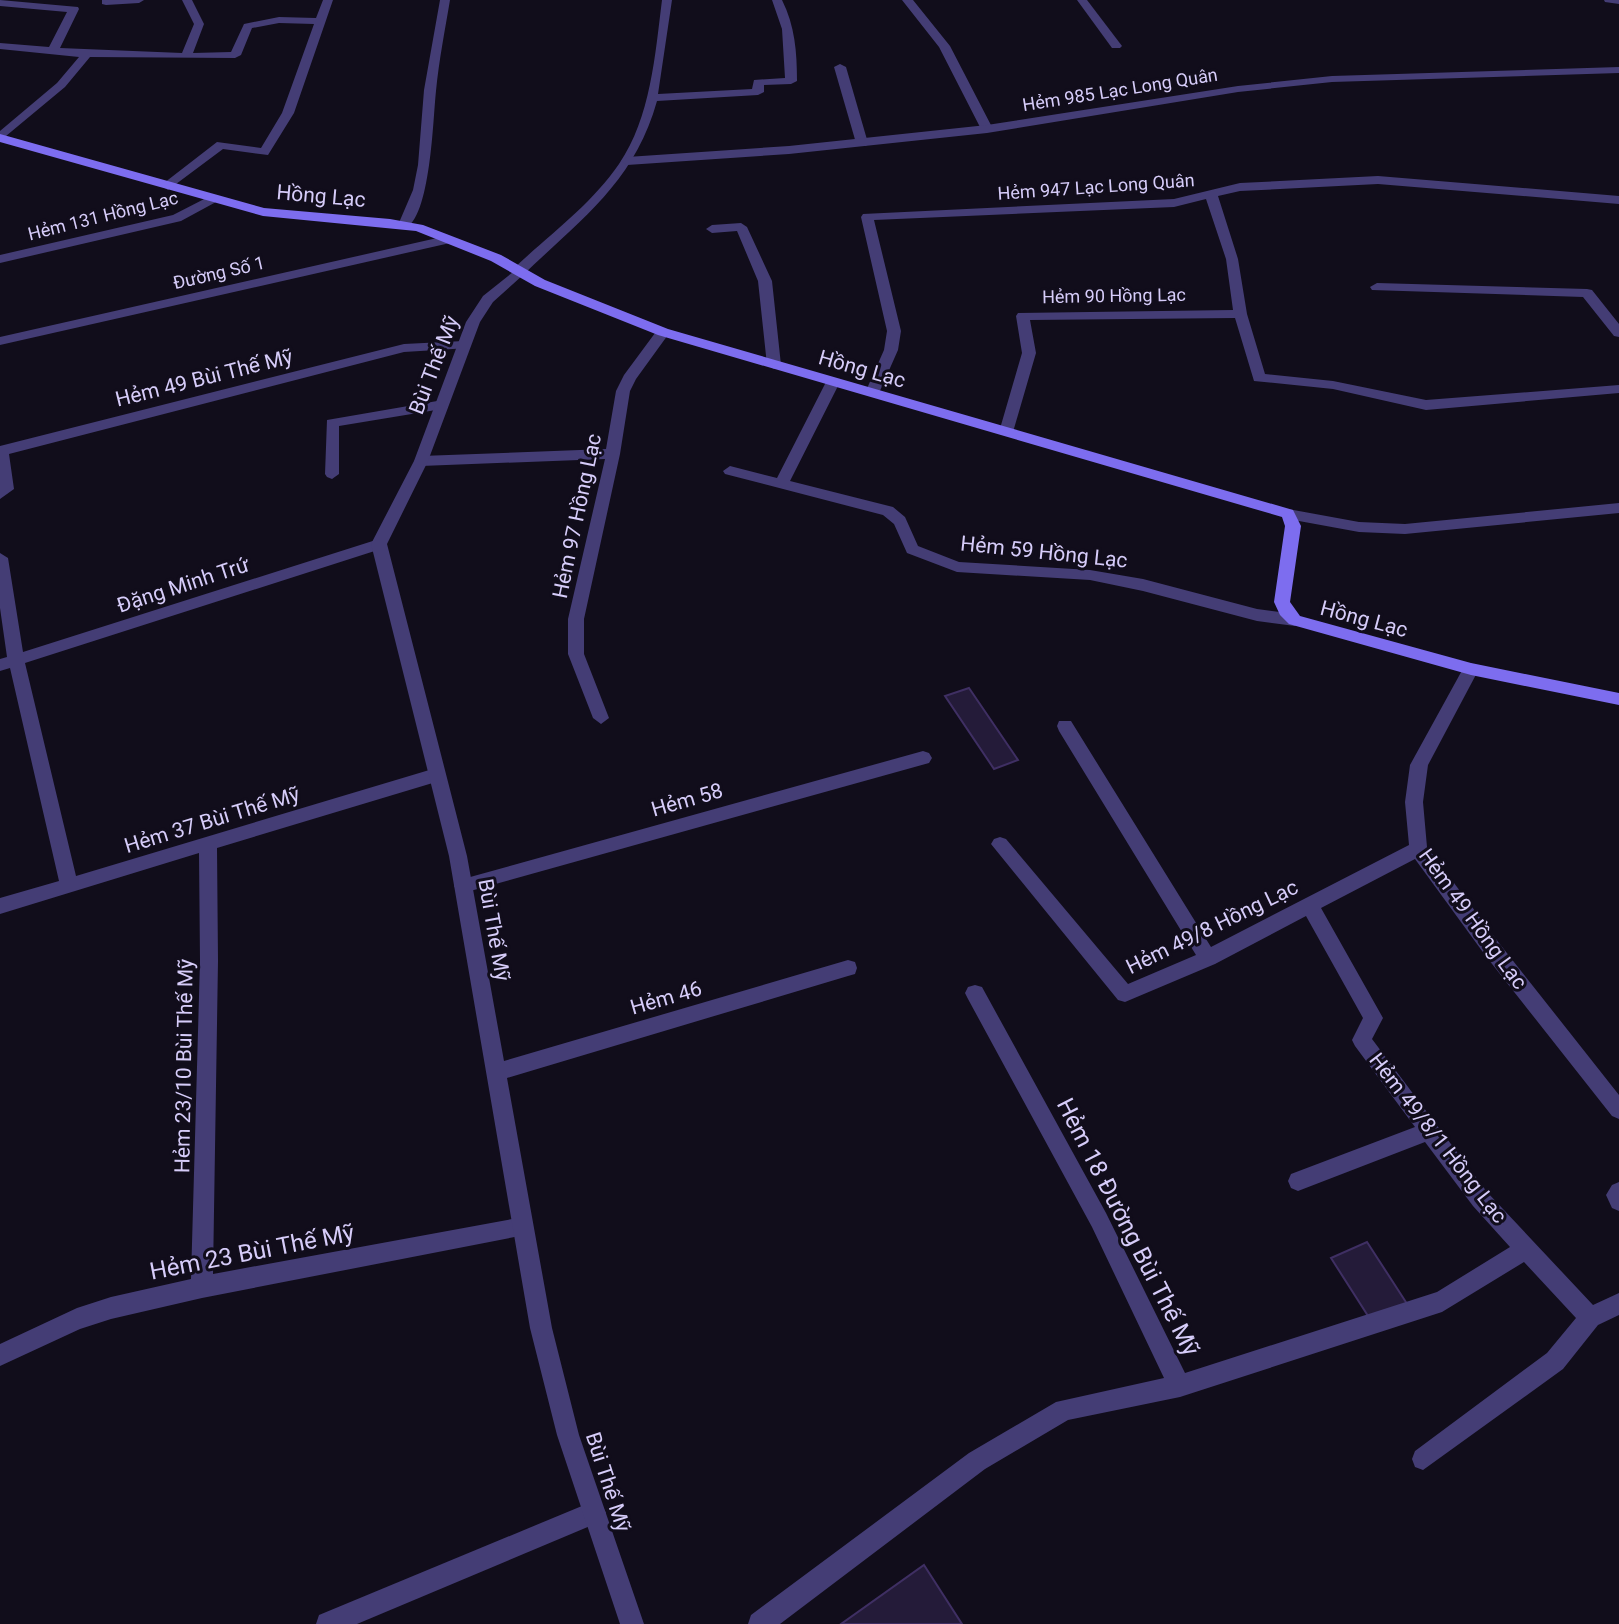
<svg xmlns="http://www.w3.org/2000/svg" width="1619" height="1624" viewBox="0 0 1619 1624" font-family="Roboto,sans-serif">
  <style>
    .building { fill: #241b39; stroke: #3f2f63; stroke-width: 2 }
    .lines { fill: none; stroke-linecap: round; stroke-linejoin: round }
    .lane { fill: #443d75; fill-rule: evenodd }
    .street { fill: #443d75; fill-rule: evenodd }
    .secondary { fill: #7d6def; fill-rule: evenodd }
    .labels { text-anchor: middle; stroke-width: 6; stroke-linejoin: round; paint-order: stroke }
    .far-street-label { font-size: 18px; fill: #d6ccf9; stroke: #110d1b }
    .street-label { font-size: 21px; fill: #d6ccf9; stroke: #110d1b }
    .near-street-label { font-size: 24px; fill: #d6ccf9; stroke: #110d1b }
  </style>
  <rect width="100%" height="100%" fill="#110d1b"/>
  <g class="building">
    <path d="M969,688L1018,760L994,769L945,696Z"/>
    <path d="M1367,1242L1413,1313L1377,1330L1331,1258Z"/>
    <path d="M924,1565L962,1624H841Z"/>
  </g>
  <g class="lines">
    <g class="lane">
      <path d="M0,0L78,7L79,9L60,48L182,53L194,24L182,0H192L204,24L193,53L231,52L244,24L279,17L316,18L323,0H333L294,113L268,155L223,149L168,190L162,186L164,183L217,142L261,148L282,113L314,24L279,23L252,28L241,55L235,58L90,57L65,87L0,141V131L57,83L79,57L0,49V43L49,47L67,12L0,6Z"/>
      <path d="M102,0H144L139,3L106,5L102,4Z"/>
      <path d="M440,0H450C445,30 439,60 436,91C433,117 431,219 404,229L398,225L413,190L418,165L424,90Z"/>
      <path d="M662,0H672L658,94L752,89L754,80L785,78L782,29L772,0H782C795,26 797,52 797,81L791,84L764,85V92L758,95L657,101C634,183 581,219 523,275H513V269C549,235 591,205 619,164C651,117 655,55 662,0Z"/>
      <path d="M902,0H913L950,46L993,129L991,131L981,129L939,47Z"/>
      <path d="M1077,0H1087L1122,46L1120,48H1112Z"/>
      <path d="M1604,0H1619V4L1605,2Z"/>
      <path d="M840,64L846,67L868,143L866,146L856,143L834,67Z"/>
      <path d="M1378,176L1619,196V204L1378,184L1240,191L1218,196L1238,259L1247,314L1265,374L1333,381L1426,400L1619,385V393L1426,410L1333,389L1254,381L1235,318L1030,320L1036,353L1013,432L1011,435H1001L999,432L1022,353L1016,316L1018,313L1233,310L1226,259L1206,199L1174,207L874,220L901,331L898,350L879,393L872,397L865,393L884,350L887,331L861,217L863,214L1174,199L1240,183Z"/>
      <path d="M212,195L218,199L216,202L181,221L0,263V255L173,215Z"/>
      <path d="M741,223L747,227L772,281L781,365L774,369L767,365L758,281L737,231L712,233L706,229L712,225Z"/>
      <path d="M1377,283L1587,289L1592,290L1619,324V337L1614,336L1583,297L1372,290L1370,287Z"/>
      <path d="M663,328L670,332L636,379L630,391L620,454L584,619V654L609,718L601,724L593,718L568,654V619L605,459L421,466L414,461L421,456L606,449L616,391L624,375L658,329Z"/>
      <path d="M464,341L469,342V348L404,352L9,454L14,489L0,499V446L404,344Z"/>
      <path d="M833,378L840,382L790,481L893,507L905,517L918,546L959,562L1090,570L1143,579L1257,609L1295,614L1303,620L1295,626L1257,621L1143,591L1090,580L957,572L907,553L894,524L883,515L725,474L723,471L730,466L777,478L826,382Z"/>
      <path d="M443,400L448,402V408L339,426V474L332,479L327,477L325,474L327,420Z"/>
      <path d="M379,539L387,544L384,548L25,663L76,876L436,768L442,770L445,775L442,780L436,782L217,848L218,961L213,1274L523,1217L530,1220L533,1227L530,1234L202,1298L111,1319L80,1329L0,1366V1344L77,1308L111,1297L191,1279L200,961L199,853L0,914V898L59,881L10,668L0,671V659L7,657L0,608V553L8,558L23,652Z"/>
      <path d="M1471,663L1479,669L1428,765L1423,802L1427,847L1499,943L1619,1095V1119L1612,1116L1485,955L1415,859L1321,908L1383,1018L1372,1039L1487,1192L1593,1305L1619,1293V1315L1598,1325L1563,1369L1423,1470L1415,1467L1412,1459L1415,1451L1547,1353L1576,1318L1524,1262L1442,1312L1180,1397L1068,1420L985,1469L780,1624H748L751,1615L969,1453L1056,1402L1164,1378L1092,1227L968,999L965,993L968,987L975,985L982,987L1106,1213L1185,1373L1437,1292L1510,1247L1473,1206L1425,1142L1298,1191L1291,1188L1288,1181L1291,1174L1415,1127L1355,1046L1352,1040L1363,1018L1306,916L1215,964L1125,1002L1118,1000L991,844L994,839L1000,837L1006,839L1128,984L1196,955L1059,731L1057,726L1059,721H1071L1211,947L1409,845L1405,802L1410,765L1465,665Z"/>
      <path d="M923,751L929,753L932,758L929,763L463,893L457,891L454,886L457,881L463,879Z"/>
      <path d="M1619,1182V1211L1612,1208L1606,1195L1612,1185Z"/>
      <path d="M594,1501L602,1505L606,1513L602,1521L357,1624H316L319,1615Z"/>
    </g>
    <g class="street">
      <path d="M1619,67V73L1332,82L1238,92L987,133L789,154L627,165L621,161L627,157L789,146L987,125L1238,86L1332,76Z"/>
      <path d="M446,236L450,237V243L0,345V337Z"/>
      <path d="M518,268L523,269V275L493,302L480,322L428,461L387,544L467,856L504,1061L848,960L855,962L857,968L855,974L848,976L507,1078L552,1328L579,1435L644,1624H620L557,1435L530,1328L449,856L371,544L414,461L466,322L483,296Z"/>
      <path d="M1619,503V513L1405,534L1359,532L1288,519L1280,514L1288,509L1359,522L1405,524Z"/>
    </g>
    <path class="secondary" d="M0,134L264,208L390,219L423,225L501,255L545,280L668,329L1293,510L1301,526L1290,602L1300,616L1471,663L1619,693V705L1471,675L1289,624L1280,615L1274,602L1285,526L1282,517L658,335L535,286L491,261L416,231L263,216L0,142Z"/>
  </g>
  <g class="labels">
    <g class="far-street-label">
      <text transform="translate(1120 90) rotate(-9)" y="6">Hẻm 985 Lạc Long Quân</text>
      <text transform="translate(1096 187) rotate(-4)" y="6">Hẻm 947 Lạc Long Quân</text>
      <text transform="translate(103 216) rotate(-14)" y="6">Hẻm 131 Hồng Lạc</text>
      <text transform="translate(219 273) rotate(-13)" y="6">Đường Số 1</text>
      <text transform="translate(1114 296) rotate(-1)" y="6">Hẻm 90 Hồng Lạc</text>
    </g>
    <g class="street-label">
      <text transform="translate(321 196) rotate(5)" y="7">Hồng Lạc</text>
      <text transform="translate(434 365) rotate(-69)" y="7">Bùi Thế Mỹ</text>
      <text transform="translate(862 369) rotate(16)" y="7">Hồng Lạc</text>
      <text transform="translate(204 378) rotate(-14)" y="7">Hẻm 49 Bùi Thế Mỹ</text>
      <text transform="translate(577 516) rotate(-78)" y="7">Hẻm 97 Hồng Lạc</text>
      <text transform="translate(1044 552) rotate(6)" y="7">Hẻm 59 Hồng Lạc</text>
      <text transform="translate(183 585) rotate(-18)" y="7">Đặng Minh Trứ</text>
      <text transform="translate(1364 619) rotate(15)" y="7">Hồng Lạc</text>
      <text transform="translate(687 800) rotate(-16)" y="7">Hẻm 58</text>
      <text transform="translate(212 820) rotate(-17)" y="7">Hẻm 37 Bùi Thế Mỹ</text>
      <text transform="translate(1473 919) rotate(54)" y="7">Hẻm 49 Hồng Lạc</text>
      <text transform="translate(1212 927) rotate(-26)" y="7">Hẻm 49/8 Hồng Lạc</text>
      <text transform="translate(494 930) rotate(80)" y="7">Bùi Thế Mỹ</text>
      <text transform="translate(666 998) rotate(-16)" y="7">Hẻm 46</text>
      <text transform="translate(184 1066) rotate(-89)" y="7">Hẻm 23/10 Bùi Thế Mỹ</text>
      <text transform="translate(1438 1138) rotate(52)" y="7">Hẻm 49/8/1 Hồng Lạc</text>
      <text transform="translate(608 1482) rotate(72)" y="7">Bùi Thế Mỹ</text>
    </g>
    <g class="near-street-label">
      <text transform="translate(1128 1227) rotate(63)" y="8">Hẻm 18 Đường Bùi Thế Mỹ</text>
      <text transform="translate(252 1252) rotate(-11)" y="8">Hẻm 23 Bùi Thế Mỹ</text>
    </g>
  </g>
</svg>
